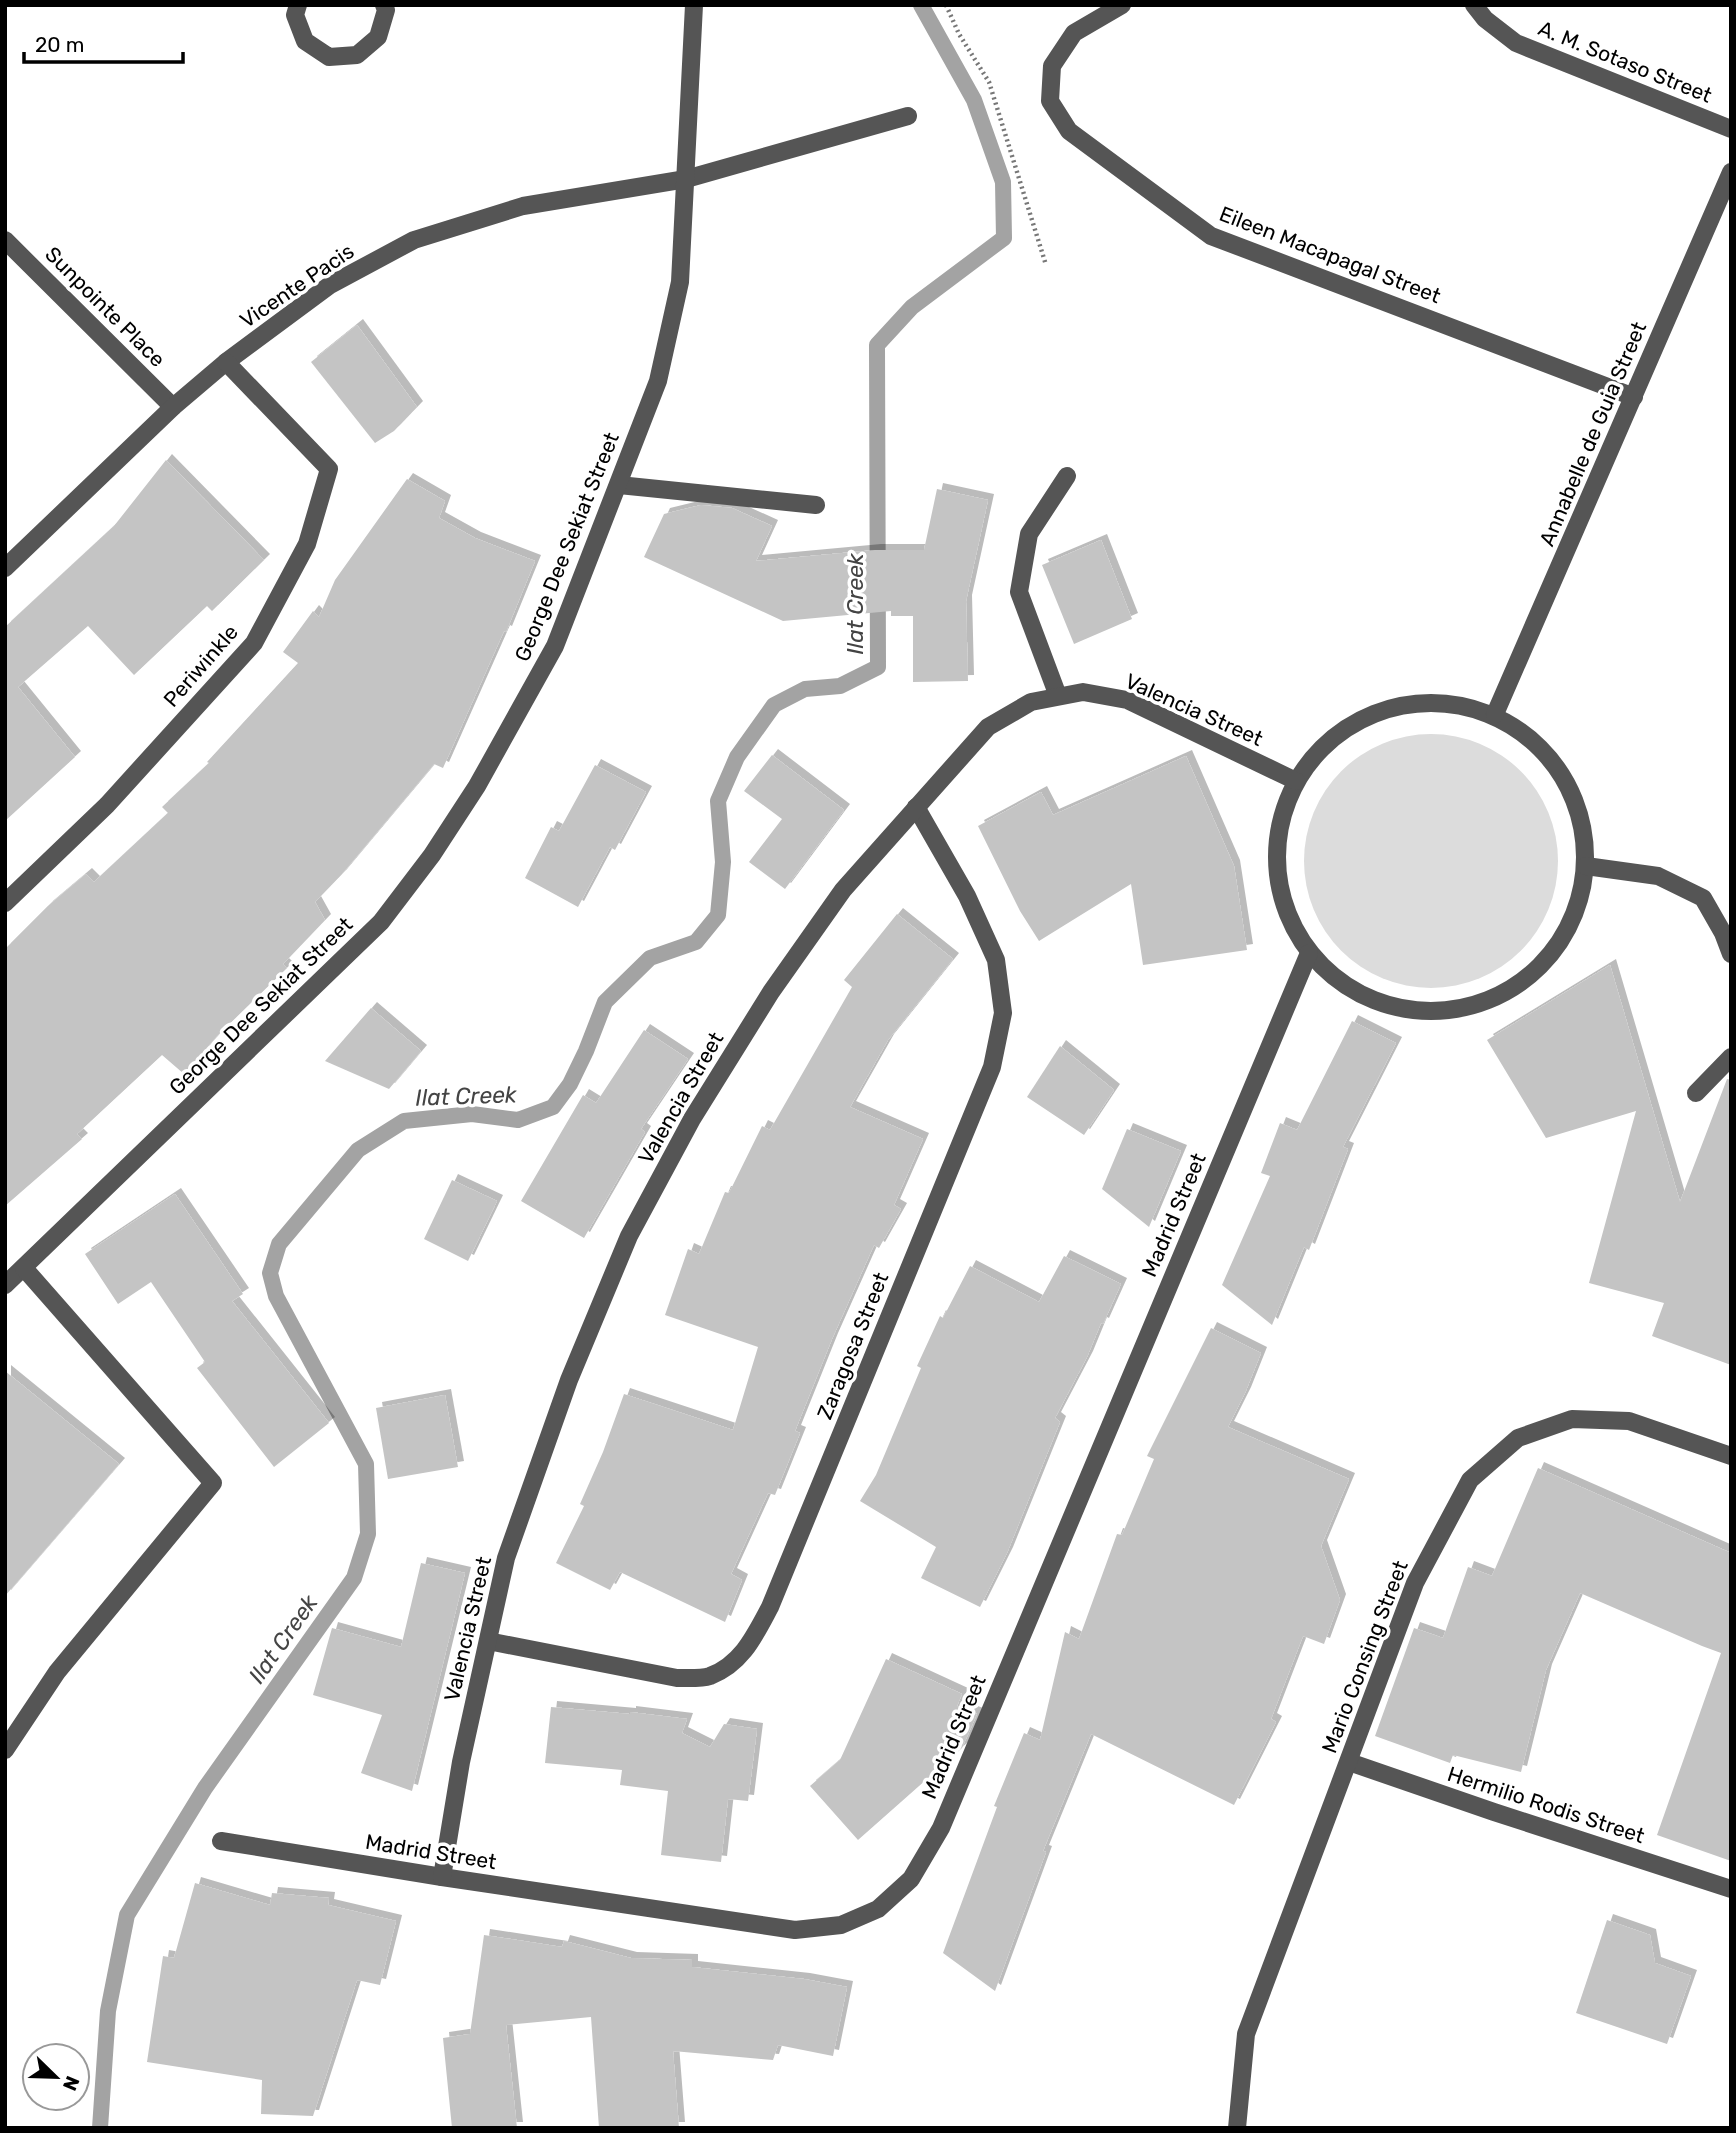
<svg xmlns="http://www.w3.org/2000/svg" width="1736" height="2133" viewBox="0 0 1736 2133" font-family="Rubik,sans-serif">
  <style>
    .green { fill: #dcdcdc }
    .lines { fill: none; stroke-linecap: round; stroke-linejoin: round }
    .stream { stroke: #a3a3a3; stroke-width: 16 }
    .building { fill: #c4c4c4; filter: url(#shadow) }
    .path { stroke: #777; stroke-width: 4.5; stroke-dasharray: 2 3.5; stroke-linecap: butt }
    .minor { stroke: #555; stroke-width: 18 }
    .labels { text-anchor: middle; stroke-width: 7; stroke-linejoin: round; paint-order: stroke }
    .street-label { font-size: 21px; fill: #000; stroke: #fff }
    .water-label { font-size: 23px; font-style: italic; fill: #444; stroke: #fff }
  </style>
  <defs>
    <filter id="shadow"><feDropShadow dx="6" dy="-6" stdDeviation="0" flood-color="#0004"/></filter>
  </defs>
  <rect width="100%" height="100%" fill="#fff"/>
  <circle class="green" cx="1431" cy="861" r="127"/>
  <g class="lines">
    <path class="stream" d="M100,2128L108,2011L127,1915L205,1788L354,1578L368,1534L366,1464L276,1296L270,1273L279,1244L358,1150L404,1121L472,1114L518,1120L553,1107L570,1084L586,1051L605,1002L650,958L696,942L718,915L723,862L718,801L737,757L774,705L805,689L840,686L878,667L877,345L912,307L1004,238L1003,182L974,100L921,5"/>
  </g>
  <g class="building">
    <path d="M357,325L417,407L394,431L375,443L311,362Z"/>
    <path d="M166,460L264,560L212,611L207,606L134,675L88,626L18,687L75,757L5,821V627L114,526Z"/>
    <path d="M407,479L445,501L439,518L475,538L535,561L506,632L504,631L443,768L434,764L341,875L315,902L325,920L283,964L287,968L217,1036L184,1074L162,1055L77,1134L82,1139L5,1206V949L48,906L86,874L94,882L168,813L162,807L209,763L207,762L298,663L283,652L313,611L319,617L335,580Z"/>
    <path d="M937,489L988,500L966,601L968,681L913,682V616H891V611L783,621L644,557L664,514L701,505L732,508L772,526L756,561L875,550H924Z"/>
    <path d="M1101,540L1132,619L1074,644L1042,565Z"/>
    <path d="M772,755L844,810L785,889L749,862L782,819L744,791Z"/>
    <path d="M1186,756L1234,866L1247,950L1143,965L1131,884L1039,941L1020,911L978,826L1041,792L1053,815Z"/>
    <path d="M595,765L646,792L615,850L610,847L578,907L525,878L551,827L559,831Z"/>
    <path d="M897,914L953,959L888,1040L850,1107L923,1139L894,1205L901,1209L879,1248L874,1245L832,1339L795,1431L800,1433L775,1495L768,1493L731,1574L742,1580L725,1622L620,1572L610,1590L556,1563L584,1506L580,1504L603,1452L624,1394L733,1430L758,1347L665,1315L688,1249L699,1254L725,1192L729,1193L762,1126L770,1130L852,987L844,980Z"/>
    <path d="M1610,965L1680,1202L1727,1079L1731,1080V1365L1652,1336L1664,1303L1589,1283L1636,1111L1546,1138L1487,1040Z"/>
    <path d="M371,1008L421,1051L389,1089L325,1061Z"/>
    <path d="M1352,1021L1396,1043L1343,1147L1348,1149L1309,1250L1304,1247L1272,1325L1222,1285L1270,1176L1261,1173L1280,1123L1297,1130Z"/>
    <path d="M644,1030L688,1059L641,1129L645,1132L584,1238L521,1201L583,1095L596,1103Z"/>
    <path d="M1060,1046L1114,1090L1084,1135L1027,1097Z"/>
    <path d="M1127,1129L1181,1151L1149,1227L1102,1189Z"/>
    <path d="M452,1180L497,1201L468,1261L424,1239Z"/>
    <path d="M175,1194L243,1294L232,1301L329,1423L274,1467L197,1368L205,1362L151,1282L118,1304L85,1254Z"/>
    <path d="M1064,1256L1121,1284L1103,1324L1101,1323L1087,1357L1055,1418L1060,1422L1007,1553L980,1607L921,1578L936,1547L860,1501L876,1475L921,1368L917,1366L940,1316L943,1318L970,1266L1039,1302Z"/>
    <path d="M1211,1328L1261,1353L1245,1393L1228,1427L1349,1479L1321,1546L1340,1600L1324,1644L1303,1636L1271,1719L1276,1722L1234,1805L1091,1734L1043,1851L1046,1852L995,1991L943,1953L997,1807L994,1806L1024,1733L1040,1740L1065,1632L1079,1639L1117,1534L1122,1535L1154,1459L1147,1456Z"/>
    <path d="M5,1371L119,1464L5,1596Z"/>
    <path d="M445,1395L458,1467L388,1479L376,1408Z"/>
    <path d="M1538,1468L1731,1553V1861L1657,1835L1721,1653L1702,1646L1580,1593L1546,1670L1521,1772L1453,1755L1450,1763L1375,1736L1414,1628L1443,1638L1468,1567L1492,1576Z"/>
    <path d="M421,1563L465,1573L412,1791L361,1773L382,1715L313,1695L332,1628L401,1647Z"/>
    <path d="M886,1659L962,1694L957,1706L977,1714L962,1748L858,1840L810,1786L840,1760Z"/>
    <path d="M551,1707L630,1714V1712L687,1719L682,1733L710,1747L724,1724L757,1729L748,1801L728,1799L721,1862L661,1855L668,1791L620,1785L622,1770L545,1763Z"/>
    <path d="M195,1883L270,1905L272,1893L329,1898L328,1905L396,1921L380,1985L357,1980L313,2116L261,2114L262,2080L147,2062L163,1956L174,1958Z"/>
    <path d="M1607,1920L1650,1935L1655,1963L1691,1976L1667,2044L1576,2013Z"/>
    <path d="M484,1935L562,1947L564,1941L631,1958L692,1960V1967L804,1979L847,1987L833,2056L778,2045L773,2060L673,2051L679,2128H599L591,2017L506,2025L517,2128H452L443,2038L470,2034Z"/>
  </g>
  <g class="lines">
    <path class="path" d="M946,5L959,34L989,82L1046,265"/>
    <g class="minor">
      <path d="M298,5L295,15L305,41L329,57L357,55L378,37L386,10L384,5"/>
      <path d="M1122,5L1074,33L1052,66L1050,101L1069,131L1211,236L1634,397"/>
      <path d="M1474,5L1485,19L1516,43L1731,129"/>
      <path d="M5,240L173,407"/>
      <path d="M619,485L816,505"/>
      <path d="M5,568L173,407L226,362L330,285L414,240L523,206L686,179L908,116"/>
      <path d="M1058,696L1019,592L1029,534L1067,476"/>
      <circle cx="1431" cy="857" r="154"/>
      <path d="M1495,714L1731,172"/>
      <path d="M1586,866L1658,876L1703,898L1723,933L1731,954"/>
      <path d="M5,903L107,805L254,643L307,544L329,469L226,362"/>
      <path d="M1696,1093L1731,1057"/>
      <path d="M5,1285L381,922L432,855L477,786L555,646L658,381L680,282L694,5"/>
      <path d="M488,1641L677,1678C687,1678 701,1679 710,1676C742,1664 755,1635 770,1607L992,1067L1003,1013L996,960L967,896L916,807"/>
      <path d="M5,1750L57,1672L213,1483L24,1268"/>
      <path d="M1349,1762L1494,1812L1731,1889"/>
      <path d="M221,1841L442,1877L795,1930L841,1925L878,1909L911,1879L941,1828L1309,953"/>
      <path d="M442,1877L461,1762L506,1558L569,1380L629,1236L692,1119L771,992L843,890L988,727L1031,702L1083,692L1127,700L1296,781"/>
      <path d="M1237,2128L1246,2034L1415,1583L1470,1480L1518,1438L1572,1419L1629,1421L1731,1456"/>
    </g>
  </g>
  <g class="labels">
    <g class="street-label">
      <text transform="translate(1625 62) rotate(22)" y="7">A. M. Sotaso Street</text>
      <text transform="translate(1330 255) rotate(21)" y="7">Eileen Macapagal Street</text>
      <text transform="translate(297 286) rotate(-34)" y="7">Vicente Pacis</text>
      <text transform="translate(105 307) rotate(45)" y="7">Sunpointe Place</text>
      <text transform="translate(1593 434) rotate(-67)" y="7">Annabelle de Guia Street</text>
      <text transform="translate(567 547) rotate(-68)" y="7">George Dee Sekiat Street</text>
      <text transform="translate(201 666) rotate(-49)" y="7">Periwinkle</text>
      <text transform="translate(1194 710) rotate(24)" y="7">Valencia Street</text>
      <text transform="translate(261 1006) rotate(-44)" y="7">George Dee Sekiat Street</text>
      <text transform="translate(681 1098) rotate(-60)" y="7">Valencia Street</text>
      <text transform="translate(1174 1215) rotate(-67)" y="7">Madrid Street</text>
      <text transform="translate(853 1346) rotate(-68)" y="7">Zaragosa Street</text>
      <text transform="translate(468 1629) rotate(-77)" y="7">Valencia Street</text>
      <text transform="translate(1365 1657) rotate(-69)" y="7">Mario Consing Street</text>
      <text transform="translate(954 1737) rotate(-67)" y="7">Madrid Street</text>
      <text transform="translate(1546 1805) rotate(18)" y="7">Hermilio Rodis Street</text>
      <text transform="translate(431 1852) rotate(9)" y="7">Madrid Street</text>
    </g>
    <g class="water-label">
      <text transform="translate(855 604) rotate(-90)" y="8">Ilat Creek</text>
      <text transform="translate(466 1096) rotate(-2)" y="8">Ilat Creek</text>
      <text transform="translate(283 1639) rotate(-55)" y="8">Ilat Creek</text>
    </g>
  </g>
  <rect width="1736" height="2133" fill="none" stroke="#000000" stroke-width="14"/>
  <g transform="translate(56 2077) rotate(113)"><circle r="33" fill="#ffffff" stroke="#999999" stroke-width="2"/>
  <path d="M0-5L12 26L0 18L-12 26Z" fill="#000000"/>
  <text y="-10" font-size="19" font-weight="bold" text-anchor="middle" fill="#000000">N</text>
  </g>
  <path d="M24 52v10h159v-10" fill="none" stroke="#000000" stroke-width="3.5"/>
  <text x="35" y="52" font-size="21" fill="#000000" stroke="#ffffff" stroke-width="5" paint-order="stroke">20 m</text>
</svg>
